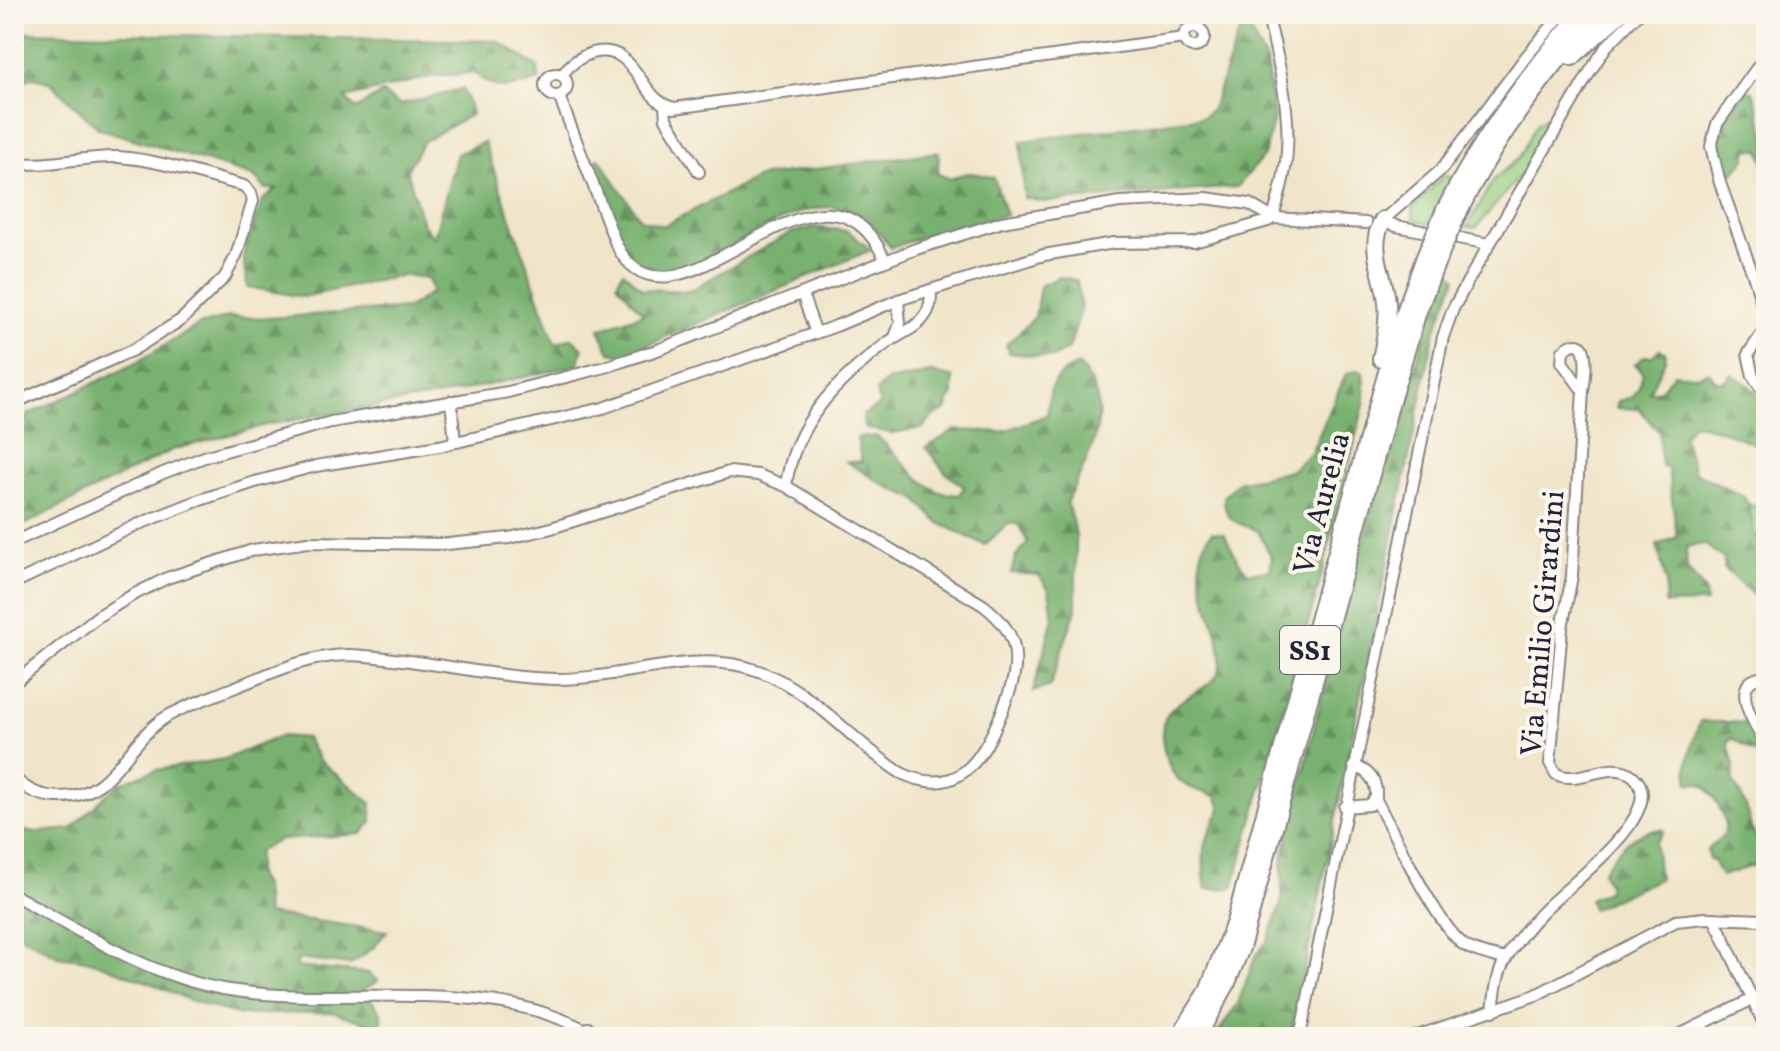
<svg xmlns="http://www.w3.org/2000/svg" width="1780" height="1051" viewBox="0 0 1780 1051" font-family="Vollkorn,serif">
  <style>
    .green { fill: #97d082; stroke: #5c795e; stroke-width: 2 }
    .forest { fill: url(#forest-firs); stroke: #4e6a56; stroke-width: 2 }
    .lines { fill: none; stroke-linecap: round; stroke-linejoin: round }
    .minor-casing { stroke: #898482; stroke-width: 14 }
    .highway-casing { stroke: #898482; stroke-width: 20 }
    .minor { stroke: #fff; stroke-width: 10 }
    .highway { stroke: #fff; stroke-width: 16 }
    .highway-bridge-casing { stroke: #898482; stroke-width: 20; stroke-linecap: butt }
    .highway-bridge { stroke: #fff; stroke-width: 16 }
    .labels { text-anchor: middle; stroke-width: 8; stroke-linejoin: round; paint-order: stroke }
    .shield { fill: #fbf7ec; stroke: #636270; stroke-width: 2 }
    .shield-label { font-size: 28px; font-weight: bold; fill: #22223b }
    .street-label { font-size: 30px; fill: #22223b; stroke: #fbf7ec }
  </style>
  <defs>
    <pattern id="forest-firs" width="22" height="20" patternUnits="userSpaceOnUse" patternTransform="scale(2)"><rect width="22" height="20" fill="#79b270"/><path d="M5 1l3.5 6h-7zM16 11l3.5 6h-7z" fill="#63905d"/></pattern>
  </defs>
  <rect width="100%" height="100%" fill="#fbf7ec"/>
  <filter id="ink" filterUnits="userSpaceOnUse"><feTurbulence type="fractalNoise" baseFrequency=".0125" numOctaves="2"/><feDisplacementMap in="SourceGraphic" scale="16" xChannelSelector="R" yChannelSelector="G"/><feConvolveMatrix kernelMatrix="1 2 1 2 8 2 1 2 1" color-interpolation-filters="sRGB"/></filter>
  <filter id="wash" filterUnits="userSpaceOnUse"><feTurbulence type="fractalNoise" baseFrequency=".006" numOctaves="4" result="noise"/><feDisplacementMap in="SourceGraphic" scale="32" xChannelSelector="R" yChannelSelector="G"/><feGaussianBlur stdDeviation="1.8" result="paint"/><feColorMatrix in="noise" values="0 0 0 0 0 0 0 0 0 0 0 0 0 0 0 0 0 1.4 0 .05"/><feComposite in="paint" operator="in"/></filter>
  <g filter="url(#wash)">
    <rect width="100%" height="100%" fill="#f0e5c9"/>
    <g class="green">
      <path d="M1547,117L1555,121L1529,165L1476,228L1467,227L1494,179L1519,158L1537,123Z"/>
      <path d="M1443,176H1449L1451,184L1427,224L1413,218V208Z"/>
      <path d="M1748,504L1766,510L1764,536H1754Z"/>
    </g>
    <g class="forest">
      <path d="M1249,29L1266,61L1274,118L1264,156L1237,187L1043,202L1024,198L1021,141L1203,117L1212,109L1239,33Z"/>
      <path d="M14,32L498,41L538,67L539,80C511,89 498,94 474,73L434,76L345,98L356,109L382,93L400,105L463,89L472,114L423,142L407,170L423,224L434,237L457,154L484,142L555,344L572,338L583,348L578,365L438,396L270,424L172,450L14,530V429L29,414L132,365L199,325L229,317L269,318L408,308L432,292L428,279L405,275L303,297L247,287L243,255L262,201L277,189H266L253,176L98,128L51,83L34,77L14,84Z"/>
      <path d="M1745,91H1753L1766,136V170L1760,150L1748,149L1746,158L1733,174L1723,172C1710,130 1722,124 1745,91Z"/>
      <path d="M939,152L938,174L951,179C966,170 978,173 994,178L1006,215L929,234L891,248C883,238 873,223 862,216C787,170 684,321 627,254C617,242 600,181 593,163L599,158L640,219L663,226L758,177Z"/>
      <path d="M814,227L848,231L871,250L624,355L610,352L599,329L643,314L617,283L623,271L642,289L689,291L790,233Z"/>
      <path d="M1451,271L1456,278L1434,334L1291,1037H1215L1238,1003L1256,955L1268,940L1282,901V863L1342,610L1440,283L1446,272Z"/>
      <path d="M1059,277L1077,280L1081,311L1069,348L1053,358L1010,353L1006,345L1035,317L1040,286Z"/>
      <path d="M1660,349L1666,353L1665,360L1649,392L1661,390L1674,373L1698,376L1708,372L1716,381H1725L1732,374C1767,396 1770,406 1765,447C1737,439 1722,427 1693,424L1683,436L1695,472L1744,497L1748,504L1755,536H1764L1766,530V607L1724,568V559L1704,544L1686,547L1687,569L1705,591L1706,603L1665,604L1666,581L1657,545L1677,537L1668,469L1661,465L1659,432L1639,409L1616,408L1618,401L1633,397L1639,387L1643,372L1635,364L1645,356L1651,357Z"/>
      <path d="M1079,365C1083,372 1090,379 1093,387C1110,424 1083,468 1067,501L1076,535V609L1050,686L1033,692L1053,618L1049,590L1039,575L1011,573L1016,556L1028,543L1018,524L1008,523L985,545L939,523L915,498L886,486L845,461L862,462L857,438L876,436C897,452 915,482 940,492C945,494 953,494 959,495L964,487L945,472L926,448L955,430L1002,432L1047,415C1051,386 1049,377 1079,365Z"/>
      <path d="M1357,370L1363,373L1365,400L1322,574L1233,888L1206,889C1200,855 1204,839 1221,809L1216,796C1190,789 1174,785 1166,757C1144,689 1219,702 1221,662C1223,621 1180,571 1212,532L1224,534L1238,561L1248,573L1270,570L1272,558L1258,531C1237,522 1224,523 1224,497L1238,482L1290,471L1311,453L1346,374Z"/>
      <path d="M930,373L953,377V394L945,411L933,416L923,428L892,433L864,428L863,415L880,405L876,392L887,381Z"/>
      <path d="M1700,721C1711,723 1742,721 1748,724C1755,729 1761,739 1766,745V760L1732,738L1728,744L1734,765L1733,781L1746,806L1751,828L1760,843L1763,863L1721,876L1713,860H1709L1707,850C1713,843 1722,840 1725,831C1728,820 1713,791 1702,785C1698,783 1693,784 1689,783C1684,762 1693,742 1700,721Z"/>
      <path d="M281,736L306,738L319,760L371,803L372,822L361,834L279,840L258,852L257,875L264,887L266,914L387,931L373,948L350,965L298,959L296,967L368,973L378,981L363,990L381,1012L382,1028L333,1012L239,1015L189,1000L153,984L87,960L58,956L14,932V830L37,832L71,829L117,784L156,770L225,759Z"/>
      <path d="M1662,829L1664,831L1655,843L1659,879L1592,909L1589,899L1607,891L1609,886L1602,872C1619,848 1632,831 1662,829Z"/>
    </g>
  </g>
  <g filter="url(#ink)">
    <g class="lines">
      <g class="minor-casing">
        <g id="minor">
          <circle cx="1194" cy="37" r="10"/>
          <path d="M1198,28L1199,14"/>
          <path d="M1766,55L1717,124L1711,146L1720,183L1756,283L1766,321"/>
          <circle cx="556" cy="85" r="11"/>
          <path d="M562,75C569,65 579,57 592,53C638,41 638,101 674,108L1184,38"/>
          <path d="M559,96L616,244C673,360 821,118 885,260"/>
          <path d="M665,106L666,119L699,172"/>
          <path d="M14,163C51,167 82,156 118,157C155,159 207,176 244,186L251,193L253,201L236,256L225,277L181,320L133,350L14,403"/>
          <path d="M1489,244L1396,226L1383,220L1441,170L1525,58L1562,14"/>
          <path d="M802,294L816,333"/>
          <path d="M1766,328L1748,354L1753,376L1766,396"/>
          <path d="M895,337L900,324L898,300"/>
          <path d="M451,401L455,442"/>
          <path d="M786,486C794,422 838,380 887,343C900,334 918,328 926,314C931,307 931,298 931,290"/>
          <path d="M14,542L163,473L207,456L331,422L508,392L605,367L660,349L916,249L1002,222L1120,202L1206,198L1249,204L1273,218L1366,223"/>
          <path d="M14,583L139,524L200,500L255,482L316,466L439,446L603,408L836,326L898,300L1044,255L1114,243L1194,242L1268,221L1273,218C1279,196 1286,173 1287,150C1290,106 1278,57 1267,14"/>
          <path d="M1766,677C1725,679 1755,726 1766,743"/>
          <path d="M14,683L97,617L131,596L167,578L253,550L308,542L447,544L509,538L548,529L729,472L758,475L786,486L983,605C996,615 1008,627 1013,643C1020,669 1010,691 1001,714C982,760 958,800 901,773C853,743 814,691 759,671C695,647 623,680 555,679C486,677 419,658 350,655C308,655 272,673 233,688C211,697 187,705 166,717C125,742 113,800 57,797C39,796 27,790 14,778"/>
          <path d="M1376,800C1394,833 1436,924 1464,945C1475,953 1492,955 1505,959"/>
          <path d="M1345,807L1370,805L1376,797C1377,781 1369,771 1354,766"/>
          <path d="M14,895C81,931 148,976 223,989C346,1010 480,971 593,1034"/>
          <path d="M1714,918L1766,1028"/>
          <path d="M1493,1011C1495,993 1497,972 1507,957C1517,940 1531,923 1545,909C1565,888 1673,810 1633,776C1611,758 1580,786 1556,774L1550,763L1562,628L1572,576L1583,391C1585,379 1593,325 1563,351L1562,362L1583,391"/>
          <path d="M1300,1037L1443,337L1453,309L1468,281L1591,70L1606,47L1638,14"/>
          <path d="M1414,1037L1536,995L1676,921L1705,918L1766,920"/>
          <path d="M1675,1037L1753,999"/>
        </g>
      </g>
      <g class="highway-casing">
        <g id="highway">
          <path d="M1572,57L1619,14"/>
          <path d="M1445,210C1481,138 1528,75 1581,14"/>
          <path d="M1458,213C1494,139 1543,75 1597,14"/>
          <path d="M1381,359C1385,340 1389,321 1387,302C1384,273 1367,248 1383,220"/>
          <path d="M588,1031L593,1037"/>
          <path d="M1179,1037L1207,993L1235,922L1367,442L1401,323L1425,257"/>
          <path d="M1197,1037L1226,985L1241,948L1392,398L1418,311L1437,261"/>
        </g>
      </g>
      <use href="#minor" class="minor"/>
      <use href="#highway" class="highway"/>
      <g class="highway-bridge-casing">
        <g id="highway-bridge">
          <path d="M1425,257L1445,210"/>
          <path d="M1437,261L1458,213"/>
        </g>
      </g>
      <use href="#highway-bridge" class="highway-bridge"/>
    </g>
  </g>
  <g class="labels">
    <rect class="shield" x="1280" y="626" width="60" height="48" rx="6"/>
    <g class="shield-label">
      <text x="1310" y="660">SS1</text>
    </g>
    <g class="street-label">
      <text transform="translate(1321 503) rotate(-75)" y="10">Via Aurelia</text>
      <text transform="translate(1542 623) rotate(-85)" y="10">Via Emilio Girardini</text>
    </g>
  </g>
  <rect width="1780" height="1051" fill="none" stroke="#fbf7ec" stroke-width="48"/>
</svg>
